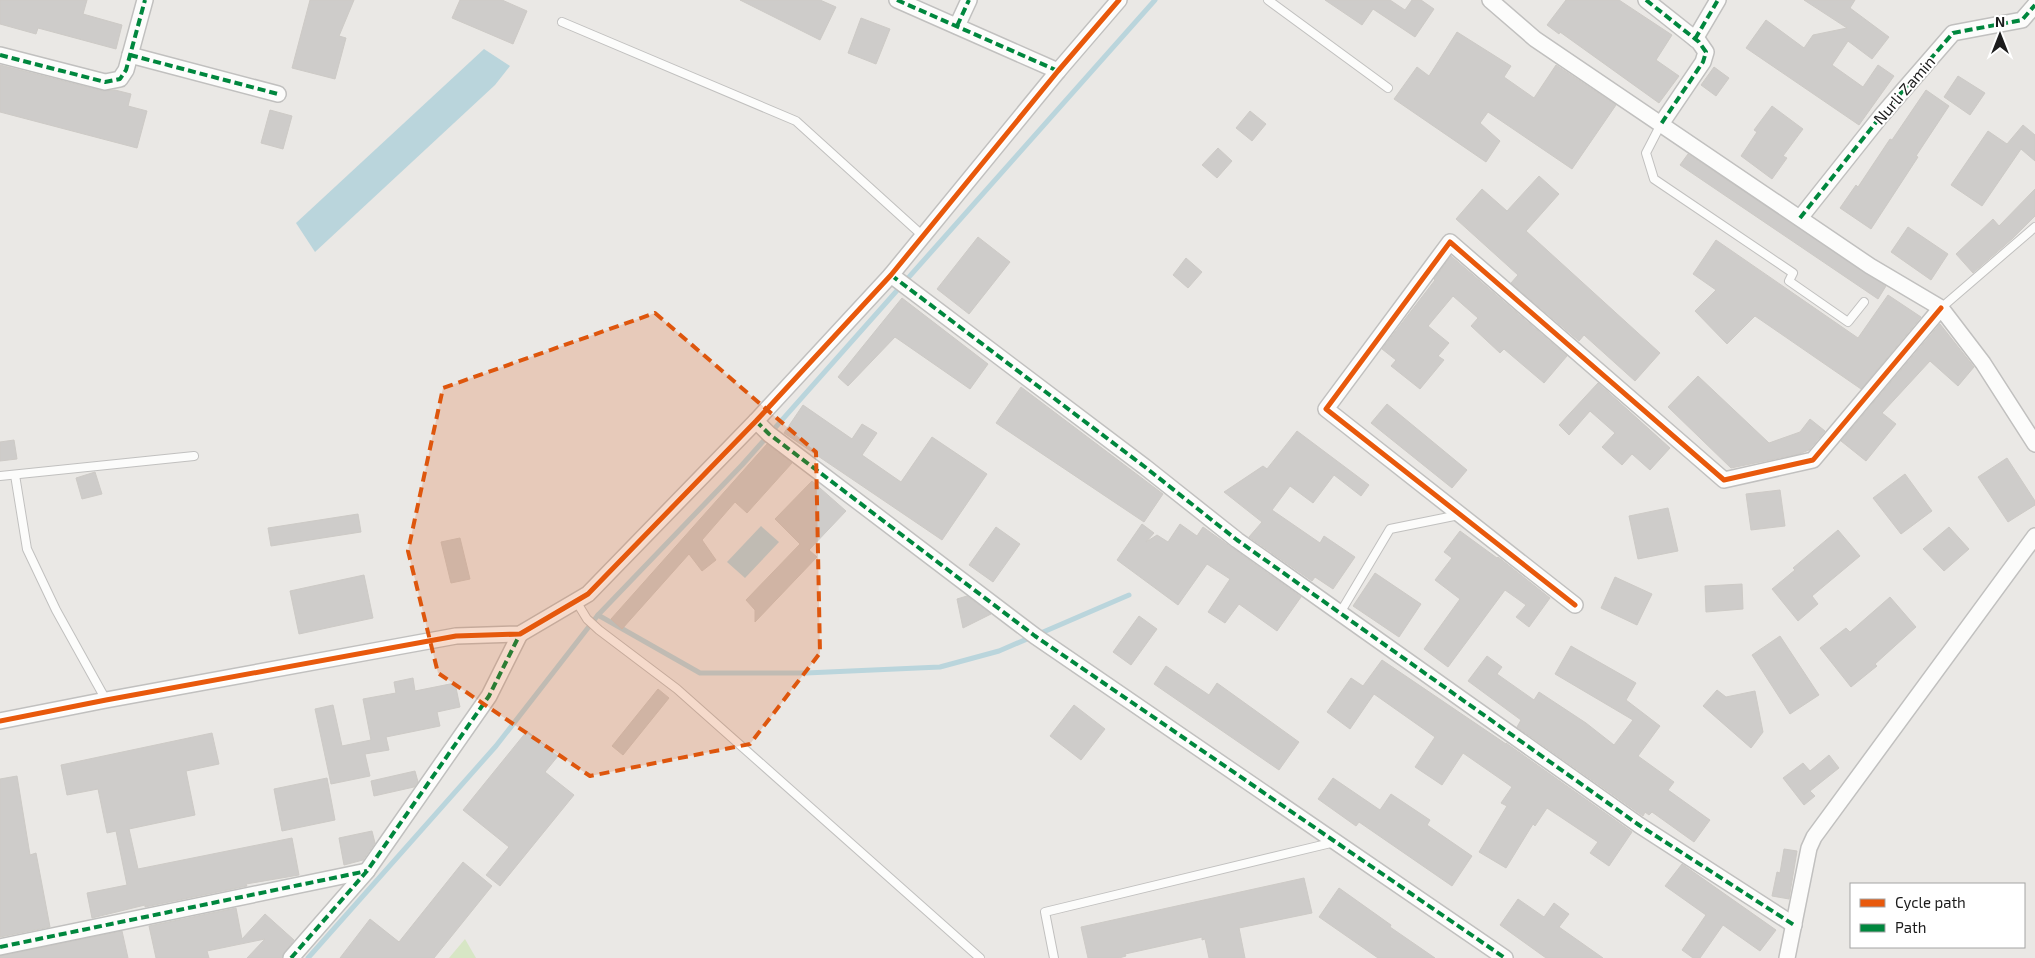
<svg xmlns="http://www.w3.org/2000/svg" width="2035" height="958" viewBox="0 0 2035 958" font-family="'Exo 2',sans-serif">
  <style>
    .grass { fill: #d7e6c5 }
    .water { fill: #bad5dc }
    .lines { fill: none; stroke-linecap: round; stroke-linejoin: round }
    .stream { stroke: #bad5dc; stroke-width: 5 }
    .building { fill: #ceccca; stroke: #cdcac6 }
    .lane-casing { stroke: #c1c0bf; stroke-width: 10 }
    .street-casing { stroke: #c1c0bf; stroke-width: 18 }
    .lane { stroke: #fcfcfb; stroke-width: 8 }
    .street { stroke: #fcfcfb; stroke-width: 15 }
    .quiet { stroke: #00873e; stroke-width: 4; stroke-dasharray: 8 4; stroke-linecap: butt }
    .cycleway-casing { stroke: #fff; stroke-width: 8 }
    .cycleway { stroke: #e8590c; stroke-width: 5 }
    .marked { fill: #de560d; fill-opacity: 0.2; stroke: #de560d; stroke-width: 4; stroke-dasharray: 10 6; stroke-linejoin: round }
    .labels { text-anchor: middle; stroke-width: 4; stroke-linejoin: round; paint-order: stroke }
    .street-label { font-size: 16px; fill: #1c1c1c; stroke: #fff }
  </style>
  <rect width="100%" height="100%" fill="#eae8e5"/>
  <path class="grass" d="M465,939L476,958H449Z"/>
  <g class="water">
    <path d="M484,49L510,66L495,85L315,252L296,223Z"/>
    <path d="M761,526L779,542L745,578L727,562Z"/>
  </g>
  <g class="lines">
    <g class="stream">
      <path d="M598,615L700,673H806L940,667L999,651L1129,595"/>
      <path d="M308,958L496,746L598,615L742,465L1155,0"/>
    </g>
  </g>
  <g class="building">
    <path d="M0,0H87L83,14L122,25L116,49L38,28L36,34L0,24Z"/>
    <path d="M310,0H354L339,36L346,38L335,79L292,68Z"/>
    <path d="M460,0H502L527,11L513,44L452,18Z"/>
    <path d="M740,0H820L836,7L820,40Z"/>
    <path d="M1325,0H1390L1405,10L1412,0H1421L1434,9L1415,37L1373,9L1362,25Z"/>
    <path d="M1566,0H1619L1672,35L1656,60L1679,76L1659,103L1560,32L1559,34L1547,25Z"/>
    <path d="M1804,0H1855L1850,8L1889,37L1872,59L1848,41L1832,65L1863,87L1878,65L1894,76L1859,125L1746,48L1766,20L1804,48L1813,35L1847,28Z"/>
    <path d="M861,18L890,29L876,64L848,53Z"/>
    <path d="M1457,32L1511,66L1504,77L1534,98L1556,65L1616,105L1572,169L1488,112L1480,123L1500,141L1486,162L1394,99L1417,67L1429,76Z"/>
    <path d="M0,65L103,91L115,90L131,94L128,106L147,111L137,148L0,112Z"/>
    <path d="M1714,67L1729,78L1716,96L1701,85Z"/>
    <path d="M1958,76L1985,93L1970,115L1944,97Z"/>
    <path d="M1926,90L1949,106L1916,156L1918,157L1871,229L1840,208L1856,185L1858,187L1890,139L1892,140Z"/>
    <path d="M1772,106L1803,129L1783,156L1787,158L1772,179L1741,156L1757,132L1754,130Z"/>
    <path d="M270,110L292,116L283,149L261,143Z"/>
    <path d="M1250,111L1266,124L1252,141L1236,128Z"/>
    <path d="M2023,125L2035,135V161L2021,149L1982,206L1951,185L1988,131L2007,144Z"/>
    <path d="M1218,148L1232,161L1217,178L1202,165Z"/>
    <path d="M1688,154L1886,286L1878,299L1680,165Z"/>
    <path d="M1539,176L1559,194L1526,231L1660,353L1635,381L1584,335L1579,341L1511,283L1518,275L1456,219L1482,189L1507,211Z"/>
    <path d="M2035,189V216L2012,239L1973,273L1956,254L1993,219L1999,226Z"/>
    <path d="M1908,227L1948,254L1931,280L1891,252Z"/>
    <path d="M978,237L1010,262L969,314L937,289Z"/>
    <path d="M1716,240L1858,338L1888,295L1921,317L1861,389L1755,316L1727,344L1695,311L1716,290L1693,274Z"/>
    <path d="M1451,256L1567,356L1544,383L1504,349L1500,353L1471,326L1478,318L1453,296L1428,326L1449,343L1438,356L1444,360L1420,389L1391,366L1396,360L1382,349L1435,280L1434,279Z"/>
    <path d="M1186,258L1202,272L1188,288L1173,275Z"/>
    <path d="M902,298L988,364L970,389L895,337L848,386L838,377Z"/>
    <path d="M1940,324L1974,367L1958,386L1930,361L1882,413L1896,424L1866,461L1841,441Z"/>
    <path d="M1698,376L1769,443L1800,432L1810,419L1825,431L1809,450L1799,454L1731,468L1668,407Z"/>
    <path d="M1598,383L1670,448L1650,470L1632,454L1622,465L1602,447L1615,433L1590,411L1569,435L1559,425Z"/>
    <path d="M1021,387L1163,494L1144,522L996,423Z"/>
    <path d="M1387,404L1467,470L1452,488L1371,423Z"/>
    <path d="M803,405L852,439L862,424L877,433L862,455L901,482L932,437L987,474L942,540L784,433Z"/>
    <path d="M1297,431L1369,485L1361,496L1334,475L1313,503L1290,486L1272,510L1320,543L1324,536L1355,557L1333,589L1315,577L1312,581L1249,537L1262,522L1224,492L1263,466L1267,469Z"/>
    <path d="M14,440L17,459L0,461V442Z"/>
    <path d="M767,444L792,463L747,513L735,502L702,540L716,560L702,571L689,554L622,629L611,619Z"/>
    <path d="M2007,458L2035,501V505L2008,522L1978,477Z"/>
    <path d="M95,472L102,494L82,499L76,478Z"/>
    <path d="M1905,474L1932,511L1901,534L1873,498Z"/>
    <path d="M812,481L846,511L809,550L817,557L755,622V610L746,600L800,544L775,519Z"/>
    <path d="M1780,490L1785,526L1751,530L1746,494Z"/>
    <path d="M1668,508L1678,551L1638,559L1629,516Z"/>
    <path d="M358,514L361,532L271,546L268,528Z"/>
    <path d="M1142,524L1154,533L1146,542L1157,535L1168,542L1180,524L1197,536L1203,527L1301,597L1277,631L1239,604L1225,623L1208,612L1230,579L1207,564L1178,605L1117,560Z"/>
    <path d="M996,527L1020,544L993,582L969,565Z"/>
    <path d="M1949,527L1969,549L1944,571L1923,549Z"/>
    <path d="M1838,530L1860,556L1812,596L1818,604L1798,621L1772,589L1795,570L1793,568Z"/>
    <path d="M1460,531L1497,558L1498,557L1550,598L1529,627L1516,617L1526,605L1505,590L1448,667L1424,649L1460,599L1435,580L1452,558L1444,552Z"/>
    <path d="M460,538L470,579L451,583L441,542Z"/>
    <path d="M1375,573L1421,604L1399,637L1353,606Z"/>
    <path d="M364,575L373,618L299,634L290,591Z"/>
    <path d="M1615,577L1652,594L1637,625L1601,608Z"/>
    <path d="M1742,584L1743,609L1706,612L1705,586Z"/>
    <path d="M967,596L991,614L963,628L957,599Z"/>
    <path d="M1890,597L1916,627L1875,664L1877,666L1851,687L1820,648L1846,628L1850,632Z"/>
    <path d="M1139,616L1157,629L1131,665L1113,652Z"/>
    <path d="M1780,636L1819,695L1790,714L1752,655Z"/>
    <path d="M1571,646L1636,683L1626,700L1660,726L1638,756L1674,782L1668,790L1710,820L1694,842L1652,812L1649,815L1645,812L1643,816L1517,727L1521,720L1468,681L1487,656L1502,667L1497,674L1534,700L1539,692L1586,723L1614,745L1633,720L1555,674Z"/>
    <path d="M1382,660L1506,744V743L1632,832L1609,866L1590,853L1598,842L1547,808L1535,826L1533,824L1506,868L1479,852L1507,806L1501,803L1512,787L1463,753L1442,785L1415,767L1435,737L1374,694L1350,729L1327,712L1351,678L1363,686Z"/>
    <path d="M1166,666L1209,695L1217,683L1299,742L1279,770L1154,684Z"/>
    <path d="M413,678L415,691L455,683L460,707L437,712L440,726L386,737L389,750L365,754L370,776L331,784L315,709L333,705L342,746L371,740L363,699L396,693L394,682Z"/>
    <path d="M658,689L669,698L623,755L612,746Z"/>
    <path d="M1717,690L1726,697L1755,691L1763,732L1751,748L1703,706Z"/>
    <path d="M1074,705L1105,729L1081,760L1050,736Z"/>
    <path d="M527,731L558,756L545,772L574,795L500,886L486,875L509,847L463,810Z"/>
    <path d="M212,733L219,764L186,771L195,815L129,829L138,869L292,838L299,875L246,884L247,886L145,907V905L92,918L87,893L127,885L116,831L107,833L98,789L67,795L61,765Z"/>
    <path d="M1829,755L1839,768L1810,791L1815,796L1804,805L1783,778L1803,763L1810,771Z"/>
    <path d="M415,771L418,782L414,787L374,796L371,781Z"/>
    <path d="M17,776L30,855L36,853L50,927L0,937V779Z"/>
    <path d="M327,778L335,820L282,831L274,789Z"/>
    <path d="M1333,778L1380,810L1391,794L1430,820L1427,825L1472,856L1452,886L1359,822L1356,826L1318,799Z"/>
    <path d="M372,831L375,843L363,860L344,865L339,838Z"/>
    <path d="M1784,849L1797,851L1789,899L1772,896L1777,872L1780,873Z"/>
    <path d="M463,862L492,886L434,958H340L370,919L399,942Z"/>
    <path d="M1682,864L1776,930L1760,951L1723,925L1700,958H1693L1682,950L1706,915L1665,886Z"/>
    <path d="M1304,878L1312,913L1239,928L1245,958H1209L1205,939L1202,940V937L1125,954L1126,956L1119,958H1088L1081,927Z"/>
    <path d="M1339,888L1391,925L1390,927L1435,958H1378L1319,917Z"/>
    <path d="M1518,899L1544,917L1554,903L1569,914L1559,927L1603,958H1546L1500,925Z"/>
    <path d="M236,908L242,939L265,914L294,940L281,958H247L265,939L207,951L209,958H156L149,926Z"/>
    <path d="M122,931L128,958H0V956Z"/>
  </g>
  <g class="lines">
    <g class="lane-casing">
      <g id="lane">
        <path d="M1268,0L1388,88"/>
        <path d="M562,22L796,121L923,236"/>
        <path d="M1661,124L1646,153L1654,179L1793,273L1789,281L1848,322L1864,302"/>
        <path d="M1941,308L2035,227"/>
        <path d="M15,475L27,549L56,610L106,700"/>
        <path d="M0,476L194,456"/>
        <path d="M576,601L587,619L599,630L677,689L980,958"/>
        <path d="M1340,613L1390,529L1459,515"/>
        <path d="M1054,958L1045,912L1335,842"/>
      </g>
    </g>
    <g class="street-casing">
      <g id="street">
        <path d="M897,0L1058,71"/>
        <path d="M1490,0L1535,39L1870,266L1941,308L1983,363L2035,444"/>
        <path d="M1646,0L1699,42L1706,52L1703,62L1661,124"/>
        <path d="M957,26L969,0"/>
        <path d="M1695,39L1718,0"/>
        <path d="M0,55L105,82L120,79L126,70L145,0"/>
        <path d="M130,55L278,94"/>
        <path d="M1800,218L1881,116L1953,33L2022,20L2035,5"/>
        <path d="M891,275L1145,467L1237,540L1639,825L1794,925"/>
        <path d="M756,421L769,434L1035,636L1505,958"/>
        <path d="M1575,605L1326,409L1450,242L1724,480L1813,460L1941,308"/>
        <path d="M0,721L106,700L456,636L520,634L588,594L756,421L891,275L1058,71L1119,0"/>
        <path d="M0,947L367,871"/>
        <path d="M291,958L367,871L489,696L520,634"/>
        <path d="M1787,958L1809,848L1814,837L2035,536"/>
      </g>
    </g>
    <use href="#lane" class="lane"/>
    <use href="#street" class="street"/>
    <g class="quiet">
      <path d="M897,0L1058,71"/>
      <path d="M1646,0L1699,42L1706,52L1703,62L1661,124"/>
      <path d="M957,26L969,0"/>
      <path d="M1695,39L1718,0"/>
      <path d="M0,55L105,82L120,79L126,70L145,0"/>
      <path d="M130,55L278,94"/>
      <path d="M1800,218L1881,116L1953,33L2022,20L2035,5"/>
      <path d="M891,275L1145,467L1237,540L1639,825L1794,925"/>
      <path d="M756,421L769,434L1035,636L1505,958"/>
      <path d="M0,947L367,871"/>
      <path d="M291,958L367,871L489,696L520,634"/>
    </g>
    <g class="cycleway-casing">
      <g id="cycleway">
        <path d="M1575,605L1326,409L1450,242L1724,480L1813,460L1941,308"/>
        <path d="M0,721L106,700L456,636L520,634L588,594L756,421L891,275L1058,71L1119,0"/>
      </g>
    </g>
    <use href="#cycleway" class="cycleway"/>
  </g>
  <path class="marked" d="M655,313L816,452L820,653L750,744L590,776L438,673L408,551L443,388Z"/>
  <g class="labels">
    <g class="street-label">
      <text transform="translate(1904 90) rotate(-49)" y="6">Nurli Zamin</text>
    </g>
  </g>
  <rect x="1850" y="883" width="175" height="65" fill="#ffffff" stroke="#a4a4a4"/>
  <rect x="1860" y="899" width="25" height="8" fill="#e8590c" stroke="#a4a4a4"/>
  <text x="1895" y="908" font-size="15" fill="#1c1c1c">Cycle path</text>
  <rect x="1860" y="924" width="25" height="8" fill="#00873e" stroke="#a4a4a4"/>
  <text x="1895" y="933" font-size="15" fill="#1c1c1c">Path</text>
  <g transform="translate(2000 35)" stroke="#ffffff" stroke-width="4" paint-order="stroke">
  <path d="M0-4L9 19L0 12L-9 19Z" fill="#1c1c1c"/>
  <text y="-8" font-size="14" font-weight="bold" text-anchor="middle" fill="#1c1c1c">N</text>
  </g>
</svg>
